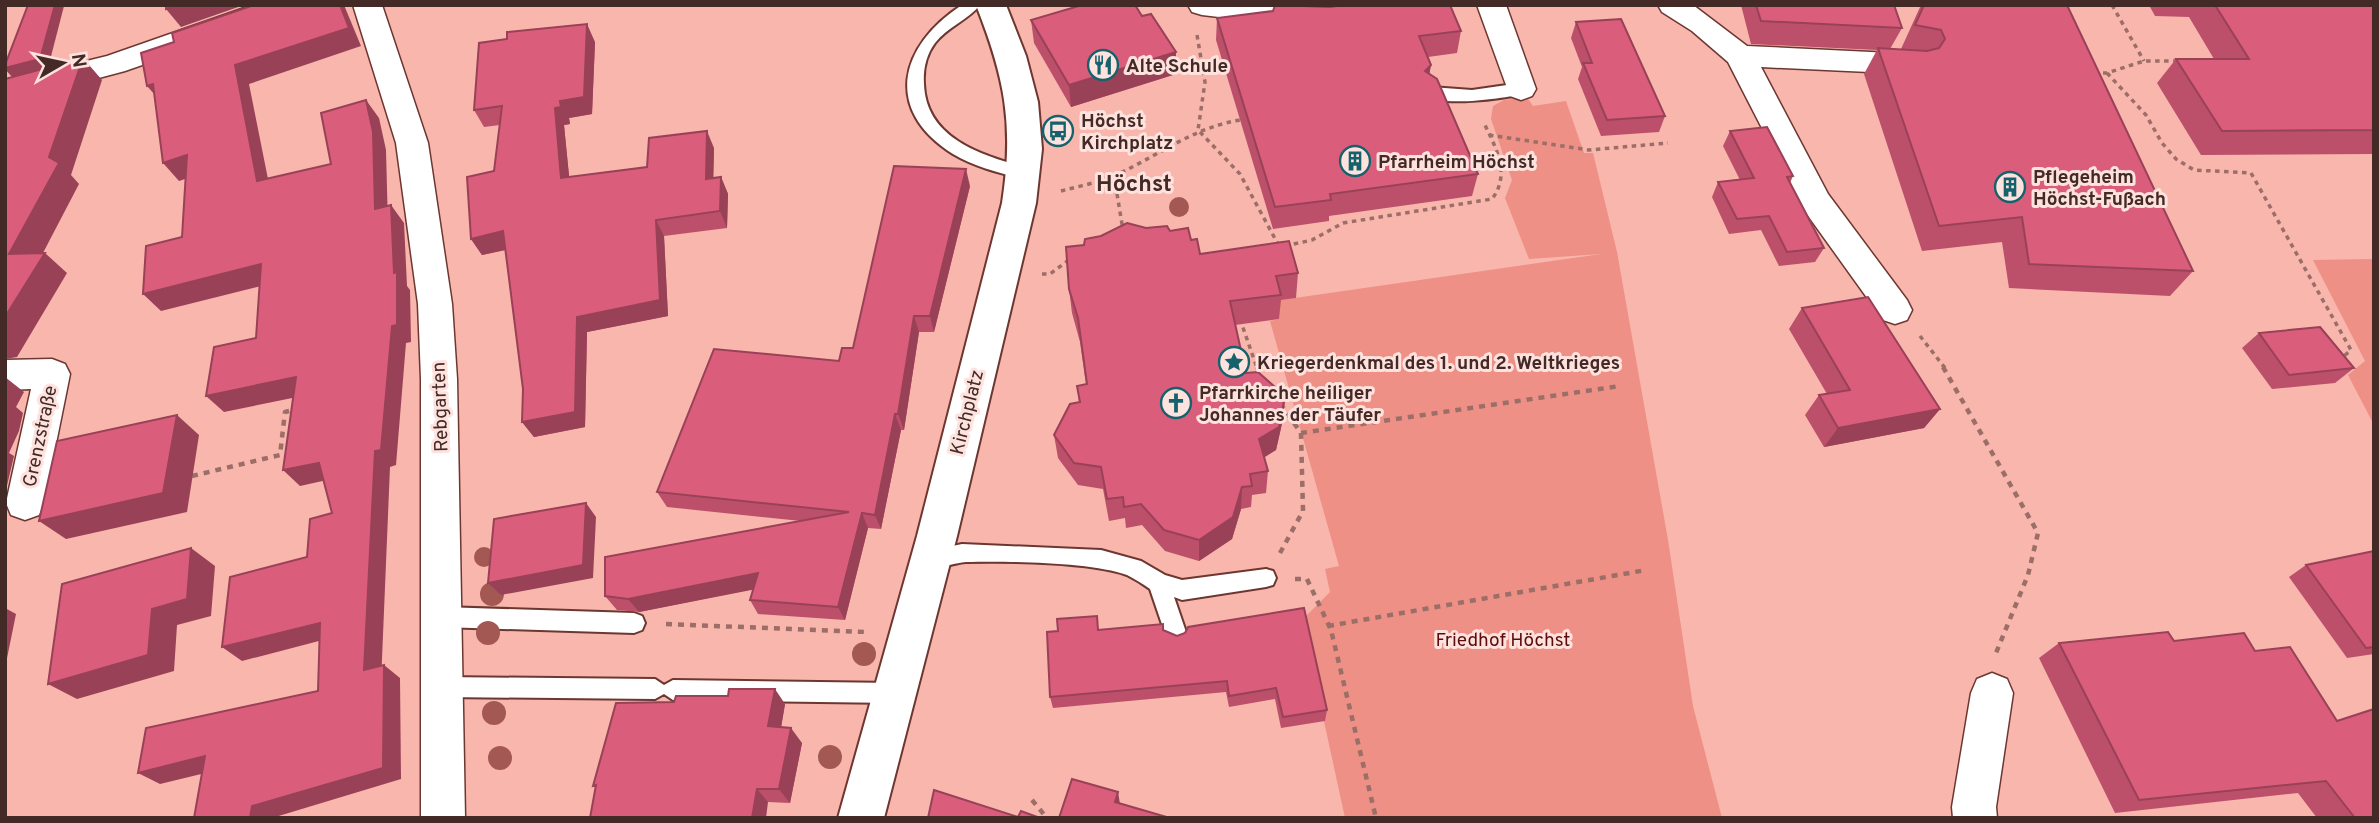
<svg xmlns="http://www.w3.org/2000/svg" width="2379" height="823" viewBox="0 0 2379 823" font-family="Overpass,sans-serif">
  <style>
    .green { fill: #ee9085 }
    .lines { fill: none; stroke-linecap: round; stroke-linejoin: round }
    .service-casing { stroke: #6d3731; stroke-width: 4 }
    .minor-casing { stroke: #6d3731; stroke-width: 3 }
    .secondary-casing { stroke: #6d3731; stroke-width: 4 }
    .path-far1 { stroke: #9b6e68; stroke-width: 3.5; stroke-dasharray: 4.5 4.5; stroke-linecap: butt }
    .path { stroke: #9b6e68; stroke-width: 4.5; stroke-dasharray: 6 6; stroke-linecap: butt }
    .service { fill: #fff; fill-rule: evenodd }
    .minor { fill: #fff; fill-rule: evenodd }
    .secondary { fill: #fff; fill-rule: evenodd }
    .tree { fill: #a35854 }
    .wall { fill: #bc506b }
    .shaded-wall { fill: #994157 }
    .building { fill: #db5d7c; stroke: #994157; stroke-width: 2 }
    .labels { text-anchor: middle; stroke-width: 6; stroke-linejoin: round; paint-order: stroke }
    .poi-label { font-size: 19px; font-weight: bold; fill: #442a27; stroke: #fee2de; text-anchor: start }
    .street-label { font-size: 19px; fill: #442a27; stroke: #fee2de }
    .park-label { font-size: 19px; fill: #5e0c0c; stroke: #fee2de }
    .quarter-label { font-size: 23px; font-weight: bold; fill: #442a27; stroke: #fee2de }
  </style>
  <rect width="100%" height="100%" fill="#f8b6ad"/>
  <g class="green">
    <path d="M1527,97L1533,106L1566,101L1584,153H1593L1617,252L1668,540L1693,706L1722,818H1345L1302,620L1330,592L1325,569L1339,566L1270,321L1279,319L1274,301L1601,254L1529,259L1505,198L1512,180L1491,119L1493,106L1504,100Z"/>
    <path d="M2374,259V425L2348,375L2365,361L2313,260Z"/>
  </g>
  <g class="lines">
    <g class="service-casing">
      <g id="service">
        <path d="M962,5H980C968,20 947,27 935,43C926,55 923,70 924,84C926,141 986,156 1030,169L1032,173L1030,177L1024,179C1000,173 975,167 953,154C883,110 899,46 962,5Z"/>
        <path d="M1521,83L1529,89L1527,93C1507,98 1436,109 1423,93L1431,87L1472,90Z"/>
        <path d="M962,544L1101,550L1141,561L1165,575L1182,580L1266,569L1273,571L1276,578L1273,585L1266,587L1182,600L1174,597L1187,635L1184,642L1176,645L1168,642L1150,589C1143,584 1135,579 1127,575C1091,562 1007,561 966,562C952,563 937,571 924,566L921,559L924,552Z"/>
        <path d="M442,607L634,613L642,616L645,623L642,630L634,633L442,627L434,624L431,617L434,610Z"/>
        <path d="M443,677L655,679L664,685L673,680L895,683L903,686L906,693L903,700L895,703L673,700L664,694L655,699L443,697L435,694L432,687L435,680Z"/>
      </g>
    </g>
    <g class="minor-casing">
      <g id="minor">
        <path d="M253,5H298L294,12L125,71L5,103V81L107,56Z"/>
        <path d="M353,5H382L428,143L452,304L457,379L465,818H421V379L418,304L396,143Z"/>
        <path d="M1188,5H1287L1315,10L1320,17L1315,24L1305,27L1202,15L1192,12Z"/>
        <path d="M1477,5H1506L1536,89L1532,96L1521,100L1510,96Z"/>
        <path d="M1658,5H1693L1747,46L1912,54L1923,57L1927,64L1923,71L1912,74L1761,67L1828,194L1907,300L1912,310L1907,320L1895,324L1883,320L1804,210L1728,62L1692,31L1662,12Z"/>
        <path d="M52,359L65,364L70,374L44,503L39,515L25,520L11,515L6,503L31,389L5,390V360Z"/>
        <path d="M1992,673L2007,679L2013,693L1996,807L1997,818H1953L1952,807L1971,693L1977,679Z"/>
      </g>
    </g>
    <g class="secondary-casing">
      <path id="secondary" d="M976,5H1006L1026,56L1038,102L1042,149L1036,203L957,536L884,818H838L917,536L1002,203C1014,125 1005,78 976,5Z"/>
    </g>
    <g class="path-far1">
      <path d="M2112,5L2144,61"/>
      <path d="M1197,35L1205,82L1198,130L1240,174L1279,246"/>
      <path d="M2094,73H2107L2144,61H2178"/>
      <path d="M2107,73L2146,115L2162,143L2176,159L2194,170L2251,173L2351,350L2344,356"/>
      <path d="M1489,135L1589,150L1668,143"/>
      <path d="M1114,176L1123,230"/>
      <path d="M1061,191C1080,186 1101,182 1118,174C1163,153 1195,126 1246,119"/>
      <path d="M1285,246L1312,240L1343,223L1492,199C1511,174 1496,148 1484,123"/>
      <path d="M1042,274H1050L1070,259"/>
      <path d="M1240,319L1257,368"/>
      <path d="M1920,336L1945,368"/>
    </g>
    <g class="path">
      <path d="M1257,367L1260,376"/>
      <path d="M1943,367L2038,533L2028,575L1996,653"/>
      <path d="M1301,433L1620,386"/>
      <path d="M192,476L280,455L285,412L297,409"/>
      <path d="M1280,553L1303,511L1301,433L1282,406"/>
      <path d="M1295,579H1307L1331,630L1376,818"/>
      <path d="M666,624L867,632"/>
      <path d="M1328,626L1646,570"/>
      <path d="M1032,800L1047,818"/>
    </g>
    <use href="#service" class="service"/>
    <use href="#minor" class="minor"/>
    <use href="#secondary" class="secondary"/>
  </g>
  <g class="tree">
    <circle cx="1179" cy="207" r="10"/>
    <circle cx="484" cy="557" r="10"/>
    <circle cx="492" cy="594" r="12"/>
    <circle cx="488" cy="633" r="12"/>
    <circle cx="864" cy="654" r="12"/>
    <circle cx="494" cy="713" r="12"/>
    <circle cx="830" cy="757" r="12"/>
    <circle cx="500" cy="758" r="12"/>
  </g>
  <g class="wall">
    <path d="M1741,5H1894L1902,28L1890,49H1901L1921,5H2067L2193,271L2170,296L2009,288L2002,242L1922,251L1864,74L1877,50L1751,44Z"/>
    <path d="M2149,5H2374V154L2201,155L2157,83L2176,59H2214L2189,17L2155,16Z"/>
    <path d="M1330,7L1461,31L1457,53L1428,57L1431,65L1429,74L1478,174L1472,196L1329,216V221L1273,229L1216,40L1217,18Z"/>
    <path d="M1142,16L1176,74L1071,107L1034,43L1031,20Z"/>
    <path d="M1576,22L1665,116L1659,132L1601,136L1578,79L1582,67L1571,38Z"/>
    <path d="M595,42L592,114L569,118L570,124L564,125L569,177L647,167L714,148L713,178L721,177L728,194L727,228L664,236L668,316L587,332L585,427L534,437L522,422L523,389L505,250L482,255L471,239L494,171L500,125L484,127L474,110Z"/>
    <path d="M1730,131L1793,176L1790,183L1824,248L1815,262L1779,266L1761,230L1729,234L1712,197L1718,182L1740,180L1723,146Z"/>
    <path d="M970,186L934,332H919L904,430H901L881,529L868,528L845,620L758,614L750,600L753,589L639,612L617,610L605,596L801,521L667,507L657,492L839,361L853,348Z"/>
    <path d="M1146,228L1170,231L1191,240L1200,254L1298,273L1296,298L1281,300L1279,319L1235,325L1246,373L1285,396L1283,419L1276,450L1264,457L1268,471L1266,493L1252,495L1251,507L1241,509L1232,539L1199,561L1165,551L1142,525L1126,528L1125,518L1109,521L1103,489L1078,485L1058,458L1054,435L1079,402L1077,386L1086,384L1080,342L1072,313L1069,289L1084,245Z"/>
    <path d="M1802,308L1940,409L1924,428L1824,447L1805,415L1819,395L1827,394L1789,329Z"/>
    <path d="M2259,333L2354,368L2335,383L2272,389L2242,348Z"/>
    <path d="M2374,551V654L2347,658L2289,577L2306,565Z"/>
    <path d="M1098,630H1163L1327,710L1325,721L1281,728L1275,699L1229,707L1226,692L1053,708L1050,697L1058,631Z"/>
    <path d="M2174,641L2255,651L2337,721L2374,818H2317L2298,793L2115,813L2039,658L2059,643Z"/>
    <path d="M785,704L781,727L802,743L790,803L768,802L596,788L593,786Z"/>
  </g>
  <g class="shaded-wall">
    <path d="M55,5L64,6L48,68L12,77L5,69V68Z"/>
    <path d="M176,5H244L181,27L166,9Z"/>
    <path d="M340,5H344L361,46L249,84L272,199L257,181L235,65Z"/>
    <path d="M587,24L595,42L592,114L569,118L570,124L564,125L571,195L561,178L555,108L560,101Z"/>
    <path d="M1176,52V74L1071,107L1069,85Z"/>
    <path d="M83,58L102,80L71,175L79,184L32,274L9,254L49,157Z"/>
    <path d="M1431,65L1427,87L1425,71Z"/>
    <path d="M153,84L163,104L147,86Z"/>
    <path d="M366,100L379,118L386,150L388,227L375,209Z"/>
    <path d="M707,131L714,148L713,196L706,179Z"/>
    <path d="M187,155L203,173L179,181L163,163Z"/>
    <path d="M966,169L970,186L934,332L930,316Z"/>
    <path d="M721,177L728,194L727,228L720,211Z"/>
    <path d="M391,205L404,223L407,286L410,290L411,342L406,343L396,465L390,467L381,683L364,670L375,451L394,273Z"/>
    <path d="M656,220L664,236L668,316L587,332L585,427L534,437L522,422L577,317Z"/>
    <path d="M503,231L514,248L482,255L471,239Z"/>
    <path d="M45,253L67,273L17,357L5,359V317Z"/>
    <path d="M261,264L277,282L161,311L143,294Z"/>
    <path d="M914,316L919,332L904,430L898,414Z"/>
    <path d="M5,377L24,392L16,407L23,413L19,431L9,453L14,456L5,494Z"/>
    <path d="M296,377L312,394L224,412L206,396Z"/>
    <path d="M1285,396L1283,419L1276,450L1257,462L1259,439Z"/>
    <path d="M1940,409L1924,428L1824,447L1838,428Z"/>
    <path d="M895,414L901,430L881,529L875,515Z"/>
    <path d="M177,415L199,435L187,512L66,539L39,521Z"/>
    <path d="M319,463L336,478L300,486L283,470Z"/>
    <path d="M1242,487L1241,509L1232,539L1199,561V540Z"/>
    <path d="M586,503L596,517L593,578L501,595L488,583Z"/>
    <path d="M862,513L868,528L845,620L838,607Z"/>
    <path d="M191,548L215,566L211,616L177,625L174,671L77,699L48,684L152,609Z"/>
    <path d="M758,573L766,587L639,612L628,599Z"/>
    <path d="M5,608L16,614L5,668Z"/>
    <path d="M320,623L338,636L242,661L222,647Z"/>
    <path d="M384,665L400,678L401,779L272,818H250L252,806Z"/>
    <path d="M775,689L785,704L779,740L768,726Z"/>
    <path d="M791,728L802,743L790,803L779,789Z"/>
    <path d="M205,756L226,768L160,784L138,773Z"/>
    <path d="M757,789L768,802L766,818H752Z"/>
    <path d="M1118,792L1120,804L1115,802Z"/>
  </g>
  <g class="building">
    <path d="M28,5H55L40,59L5,68V65Z"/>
    <path d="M166,5H176L166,9Z"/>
    <path d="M254,5H340L349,28L235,65L257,181L331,164L321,113L366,100L373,132L375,209L391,205L394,273L397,272V325L392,326L381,450L375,451L364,670L384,665L383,768L252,806L250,818H194L205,756L138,773L146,728L318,691L320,623L222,647L230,577L307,557L310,519L332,513L319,463L283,470L296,377L206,396L214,347L256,338L261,264L143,294L146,246L182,237L187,155L163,163L153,84L147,86L141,53L174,42L172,33Z"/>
    <path d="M1082,5H1135L1142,16L1151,14L1176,52L1069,85L1031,20Z"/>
    <path d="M1275,5L1330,7L1345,5H1450L1461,31L1419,36L1431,65L1425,71L1437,79L1478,174L1330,194L1331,200L1275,207L1217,18L1273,11Z"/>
    <path d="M1756,5H1894L1902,28L1761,21Z"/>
    <path d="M1924,5H2067L2193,271L2029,264L2022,217L1939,226L1878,48L1927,51L1939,48L1945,39L1941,30L1915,25Z"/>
    <path d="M2215,5H2374V130L2222,131L2176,59H2249Z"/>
    <path d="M1621,19L1665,116L1607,120L1583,63H1592L1576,22Z"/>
    <path d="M587,24L584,97L560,101L561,107L555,108L561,178L647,167L649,138L707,131L706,179L721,177L720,211L656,220L660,300L577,317L575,412L522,422L523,389L503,231L471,239L467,177L494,171L502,106L474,110L479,43L507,39V32Z"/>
    <path d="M83,58L49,157L59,163L9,254L45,253L5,317V79Z"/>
    <path d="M1767,127L1793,176L1787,177L1824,248L1787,252L1769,216L1737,219L1718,182L1754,178L1730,131Z"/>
    <path d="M894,166L966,169L930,316H914L898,414H895L875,515L862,513L838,607L750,600L758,573L628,599L605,596V557L849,512L657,492L714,349L839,361L842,348H853Z"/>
    <path d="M1127,223L1146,228L1167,226L1170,231L1188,228L1191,240L1197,239L1200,254L1289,241L1298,273L1276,276L1281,295L1230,301L1246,373L1258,372L1285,396L1279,427L1259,439L1268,471L1250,474L1252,486L1242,487L1233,517L1199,540L1164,530L1141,504L1124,507L1123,497L1107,499L1101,467L1074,463L1054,435L1070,404L1080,402L1077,386L1087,384L1078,318L1069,289L1066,247L1084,245L1085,239L1101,236Z"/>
    <path d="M1868,297L1940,409L1838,428L1819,395L1850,390L1802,308Z"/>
    <path d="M2320,327L2354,368L2289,375L2259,333Z"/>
    <path d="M177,415L163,493L39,521L57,441Z"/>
    <path d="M586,503L583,565L488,583L494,519Z"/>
    <path d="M191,548L187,599L152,609L148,655L48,684L62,584Z"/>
    <path d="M2374,551V647L2366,648L2306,565Z"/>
    <path d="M1304,608L1327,710L1283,717L1276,688L1229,696L1227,681L1050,697L1047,632L1058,631L1057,619L1097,616L1098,630L1163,624V630L1177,636L1185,633L1188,627Z"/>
    <path d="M2168,632L2174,641L2244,633L2255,651L2290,647L2337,721L2374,709V818H2355L2326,781L2139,800L2059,643Z"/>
    <path d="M729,689H775L768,726L791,728L779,789H757L752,818H590L596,785L593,786L616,703L674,702L676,696H728Z"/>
    <path d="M1072,779L1118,792L1115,802L1170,818H1059Z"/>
    <path d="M934,790L1018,817L1021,811L1040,818H928Z"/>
  </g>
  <defs>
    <g id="restaurant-ring" transform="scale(1.575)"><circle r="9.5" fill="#fee2de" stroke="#15626c" stroke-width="1.5"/><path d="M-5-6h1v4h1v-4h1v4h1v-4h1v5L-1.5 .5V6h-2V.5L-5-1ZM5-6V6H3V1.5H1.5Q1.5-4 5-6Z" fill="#15626c"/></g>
    <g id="bus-ring" transform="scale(1.575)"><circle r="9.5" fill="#fee2de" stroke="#15626c" stroke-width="1.5"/><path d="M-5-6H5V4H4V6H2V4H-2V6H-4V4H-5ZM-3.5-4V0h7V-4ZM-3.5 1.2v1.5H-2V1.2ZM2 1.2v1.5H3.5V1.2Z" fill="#15626c"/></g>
    <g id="building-ring" transform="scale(1.575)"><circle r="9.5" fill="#fee2de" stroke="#15626c" stroke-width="1.5"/><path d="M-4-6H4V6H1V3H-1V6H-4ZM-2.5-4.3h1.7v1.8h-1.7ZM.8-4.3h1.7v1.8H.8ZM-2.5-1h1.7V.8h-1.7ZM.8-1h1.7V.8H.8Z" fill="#15626c"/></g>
    <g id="sight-ring" transform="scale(1.575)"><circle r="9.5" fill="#fee2de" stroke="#15626c" stroke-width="1.5"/><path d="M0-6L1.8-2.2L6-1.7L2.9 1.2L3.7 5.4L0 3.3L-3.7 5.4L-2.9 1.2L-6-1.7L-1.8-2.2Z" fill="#15626c"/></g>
    <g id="church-ring" transform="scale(1.575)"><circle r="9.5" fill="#fee2de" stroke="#15626c" stroke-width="1.5"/><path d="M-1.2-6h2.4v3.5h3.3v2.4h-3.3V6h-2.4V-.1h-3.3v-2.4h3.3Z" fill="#15626c"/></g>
  </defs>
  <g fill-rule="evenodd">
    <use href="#restaurant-ring" x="1103" y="65"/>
    <use href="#bus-ring" x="1058" y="131"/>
    <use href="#building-ring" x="1355" y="161"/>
    <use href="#building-ring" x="2010" y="187"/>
    <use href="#sight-ring" x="1234" y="362"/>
    <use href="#church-ring" x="1176" y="403"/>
  </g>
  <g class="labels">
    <g class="poi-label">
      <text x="1126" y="72">Alte Schule</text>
      <text x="1081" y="127">Höchst<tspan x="1081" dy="22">Kirchplatz</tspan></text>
      <text x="1378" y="168">Pfarrheim Höchst</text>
      <text x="2033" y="183">Pflegeheim<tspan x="2033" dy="22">Höchst-Fußach</tspan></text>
      <text x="1257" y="369">Kriegerdenkmal des 1. und 2. Weltkrieges</text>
      <text x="1199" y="399">Pfarrkirche heiliger<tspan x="1199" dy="22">Johannes der Täufer</tspan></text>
    </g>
    <g class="street-label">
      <text transform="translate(439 407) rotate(-92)" y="7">Rebgarten</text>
      <text transform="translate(966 412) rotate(-76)" y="7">Kirchplatz</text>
      <text transform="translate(39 436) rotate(-78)" y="7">Grenzstraße</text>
    </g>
    <g class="park-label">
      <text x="1503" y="646">Friedhof Höchst</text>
    </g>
    <g class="quarter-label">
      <text x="1134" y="191">Höchst</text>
    </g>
  </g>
  <rect width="2379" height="823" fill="none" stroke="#442a27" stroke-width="14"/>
  <g transform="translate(63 63) rotate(81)" stroke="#fee2de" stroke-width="5" paint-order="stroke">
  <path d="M0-5L12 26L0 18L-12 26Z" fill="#442a27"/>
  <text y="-10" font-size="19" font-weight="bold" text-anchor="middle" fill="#442a27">N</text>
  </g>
</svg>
